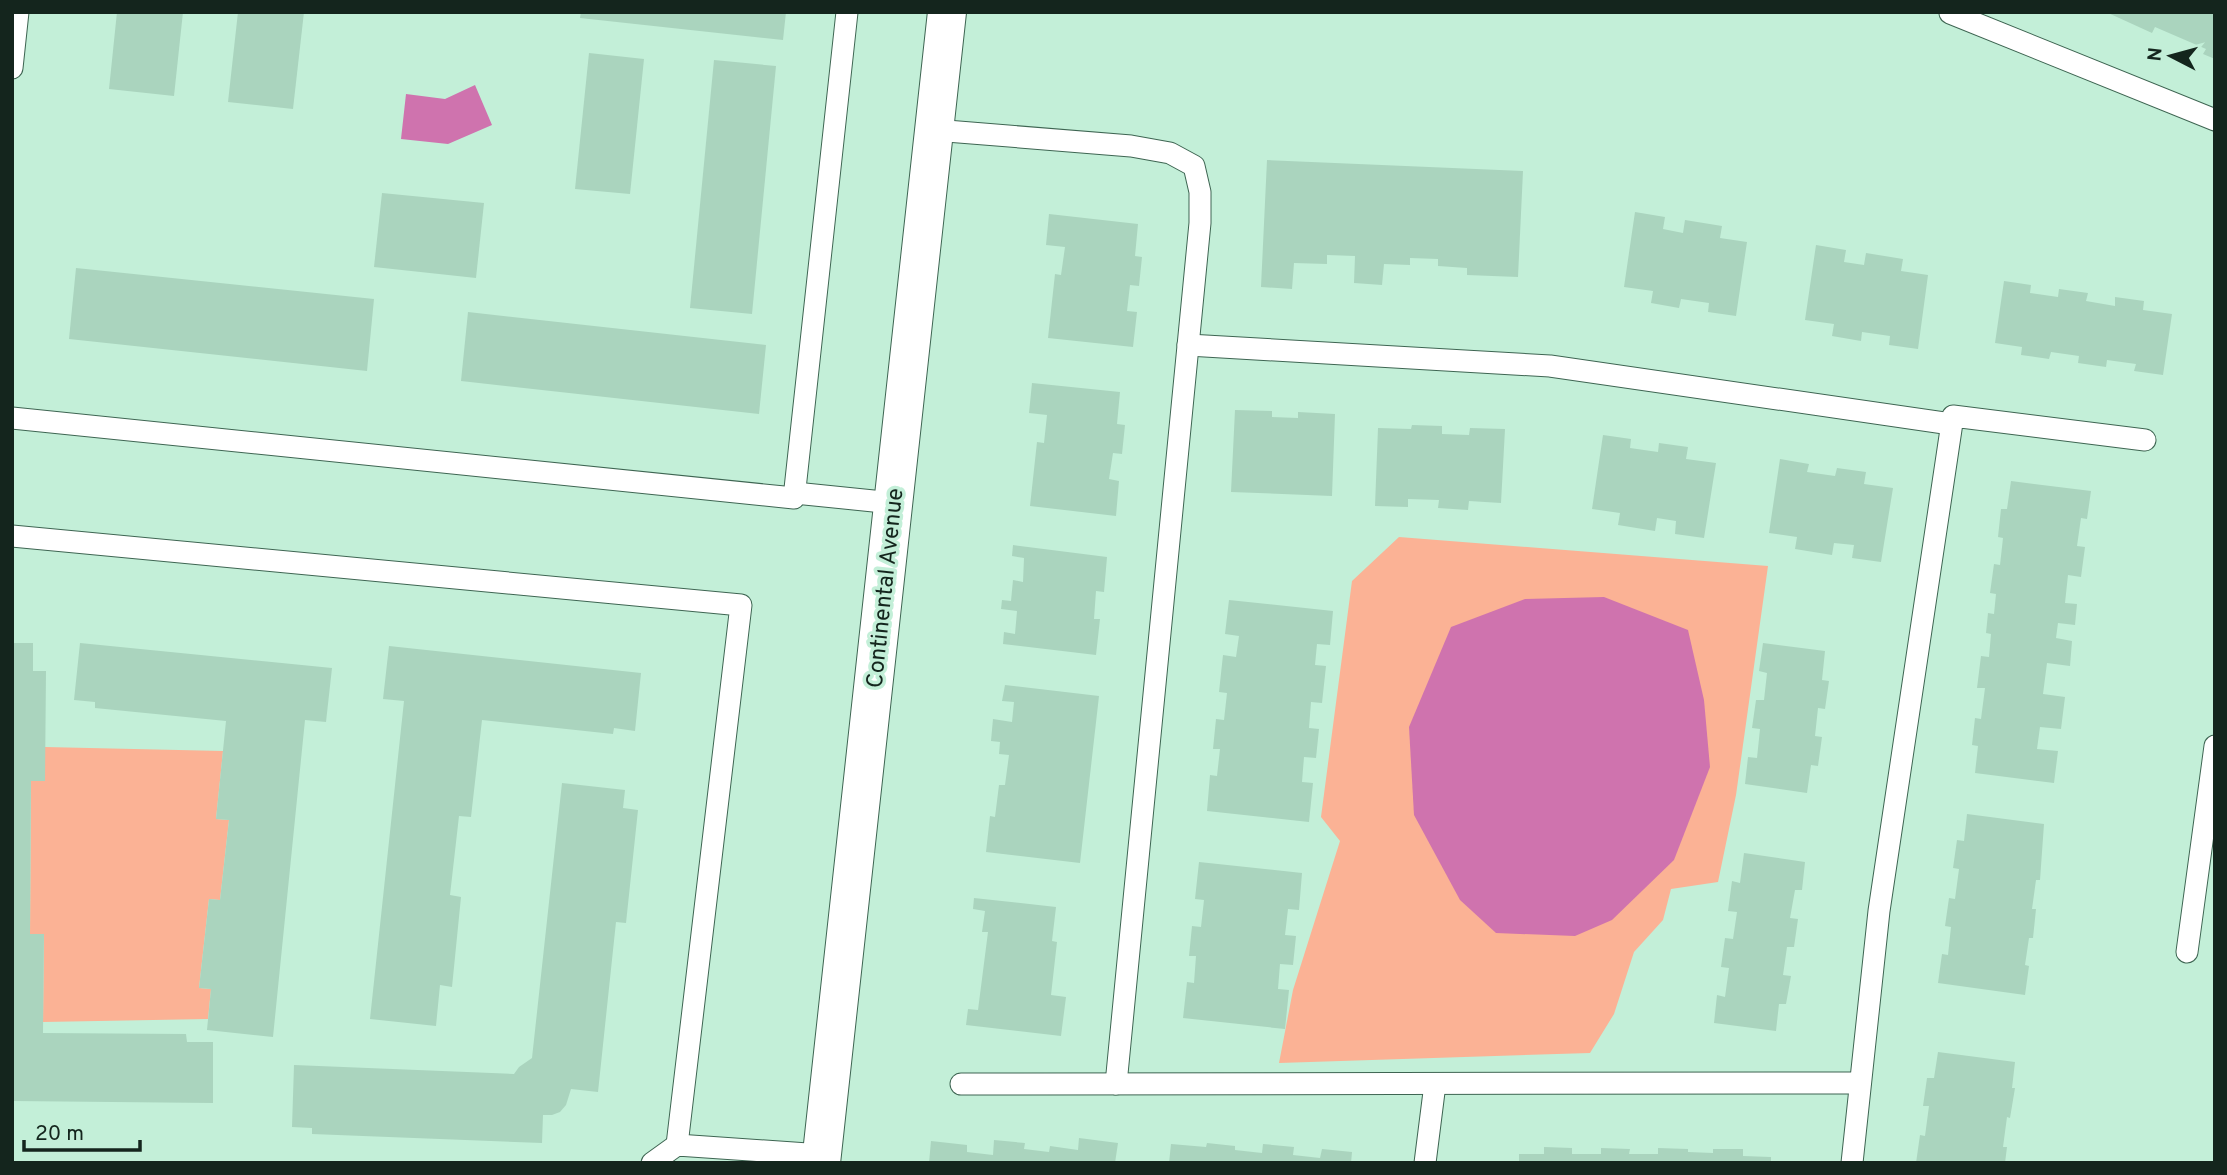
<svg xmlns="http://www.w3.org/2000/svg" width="2227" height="1175" viewBox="0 0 2227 1175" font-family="Overpass,sans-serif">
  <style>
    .green { fill: #fbb295 }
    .water { fill: #cf73ae }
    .building { fill: #aad4be }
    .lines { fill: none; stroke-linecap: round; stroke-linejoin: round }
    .lane-casing { stroke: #3e6552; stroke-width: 23 }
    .street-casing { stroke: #3e6552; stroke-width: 40 }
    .lane { stroke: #fff; stroke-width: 21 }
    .street { stroke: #fff; stroke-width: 38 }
    .labels { text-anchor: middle; stroke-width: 7; stroke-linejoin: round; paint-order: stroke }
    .street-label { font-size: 23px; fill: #14251d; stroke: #c3efd8 }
  </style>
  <rect width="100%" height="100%" fill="#c3efd8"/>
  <g class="green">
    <path d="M1399,537L1768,566L1736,795L1718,882L1671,889L1663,920L1634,952L1614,1014L1590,1053L1279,1063L1293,990L1340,841L1321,817L1352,581Z"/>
    <path d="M45,747L223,751L216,819L229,820L220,900L209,899L199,988L211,989L208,1019L43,1022L44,935L30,934L31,781H45Z"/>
  </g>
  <g class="water">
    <path d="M475,85L492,125L448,144L401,139L406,94L445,99Z"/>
    <path d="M1604,597L1688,630L1704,700L1710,767L1674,860L1612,920L1575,936L1496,933L1460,900L1414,815L1409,727L1451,627L1525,599Z"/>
  </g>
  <g class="building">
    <path d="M117,12H183L174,96L109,89Z"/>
    <path d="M238,12H304L293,109L228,102Z"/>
    <path d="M581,12H786L783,40L580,18Z"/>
    <path d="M2106,12H2215V59L2203,54L2206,49L2155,27L2152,33Z"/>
    <path d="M589,53L644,59L630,194L575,189Z"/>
    <path d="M714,60L776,66L752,314L690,308Z"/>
    <path d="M1267,160L1523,171L1518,277L1467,275V268L1438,266V259L1410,258V265L1384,264L1382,285L1354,283L1355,256L1327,255V264L1294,263L1292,289L1261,287Z"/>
    <path d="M382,193L484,203L476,278L374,267Z"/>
    <path d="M1635,212L1665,217L1663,229L1683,233L1685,220L1722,226L1720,238L1747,242L1736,316L1708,312L1709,303L1681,299L1679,308L1651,303L1653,291L1624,287Z"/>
    <path d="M1049,214L1138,224L1135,256L1142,257L1139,286L1130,285L1127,311L1137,312L1133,347L1048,338L1055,274L1061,275L1065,247L1046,245Z"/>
    <path d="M1816,245L1846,250L1844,262L1864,265L1866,253L1903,259L1901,271L1928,275L1918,349L1889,345L1890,336L1862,332L1861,341L1832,336L1834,324L1805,320Z"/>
    <path d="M76,268L374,299L367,371L69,339Z"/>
    <path d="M2004,281L2031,285L2030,293L2058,297L2059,289L2088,293L2086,301L2115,306V297L2144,301L2143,310L2172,314L2163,375L2134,371L2136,364L2107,360L2106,367L2078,363L2079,356L2051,352L2049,359L2021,355L2022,347L1995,343Z"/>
    <path d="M468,312L766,345L759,414L461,381Z"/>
    <path d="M1032,383L1120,392L1117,424L1125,425L1122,454L1113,453L1109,479L1119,481L1116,516L1030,506L1037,442L1044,443L1047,415L1029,413Z"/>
    <path d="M1235,410L1272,411V417L1298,418V412L1335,414L1332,496L1231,492Z"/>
    <path d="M1412,425L1442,426V434L1469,435L1470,428L1505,429L1501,503L1469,501L1468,510L1438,508L1439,500L1408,499V507L1375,506L1378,428L1411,429Z"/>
    <path d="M1603,435L1631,439L1630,448L1658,452L1659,443L1688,447L1686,459L1716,463L1704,538L1675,534L1676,521L1657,518L1655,531L1618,525L1620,513L1592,509Z"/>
    <path d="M1780,459L1809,464L1807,472L1835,476L1837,468L1866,472L1864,484L1893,488L1881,562L1852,558L1854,545L1834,543L1832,555L1795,549L1797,537L1769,533Z"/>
    <path d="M2011,481L2091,491L2087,519L2081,518L2077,546L2085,547L2081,577L2068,575L2065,603L2077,604L2075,625L2058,623L2056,638L2072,641L2070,666L2047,663L2043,694L2065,697L2061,729L2040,727L2037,749L2058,751L2054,783L1975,773L1978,746L1972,745L1975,718L1981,719L1985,688H1977L1981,656L1989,657L1991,634L1986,633L1988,613L1994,614L1996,594L1990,593L1994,564L2000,565L2003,538L1998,537L2001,509H2007Z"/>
    <path d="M1013,545L1107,557L1104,592L1096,591L1094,619H1100L1096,655L1003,644L1004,632L1015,634L1017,611L1001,609L1002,600L1011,601L1013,580L1023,582L1024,558L1012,556Z"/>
    <path d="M1229,600L1333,611L1330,645L1317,644L1315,665L1326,666L1322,703L1311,702L1309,728L1319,729L1316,758L1304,757L1302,782L1313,783L1309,822L1207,811L1210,775L1217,776L1220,749H1213L1216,719L1224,720L1227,693L1219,692L1223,655L1236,657L1239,636L1225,634Z"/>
    <path d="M12,643H33V671H46L45,781H31L30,934H44L43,1033L186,1034L187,1042H213V1103L12,1101Z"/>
    <path d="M80,643L332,668L326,722L305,720L273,1037L207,1030L211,989L199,988L209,899L220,900L229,820L216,819L226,721L95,708V702L74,700Z"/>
    <path d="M1763,643L1825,651L1822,680L1829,681L1825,709L1818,708L1815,736L1822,737L1818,766L1811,765L1807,793L1745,784L1748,757L1757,758L1760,729L1752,728L1756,700H1764L1767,673L1759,671Z"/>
    <path d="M389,646L641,673L635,731L614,728L613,734L482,720L471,817L459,816L450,895L461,897L452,987L440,985L436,1026L370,1019L404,701L383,699Z"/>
    <path d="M1005,685L1099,696L1080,863L986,852L990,816L995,817L999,785H1005L1009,755L999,754L1000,742L991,741L993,719L1012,722L1014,702L1002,701Z"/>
    <path d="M562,783L625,790L623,808L638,810L626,923L616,922L598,1092L571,1089L566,1105L560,1112L552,1115H543L542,1143L312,1134V1128L292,1127L294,1065L514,1074L519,1067L532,1058Z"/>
    <path d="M1967,814L2044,824L2040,880H2036L2032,909H2036L2033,938H2029L2025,965L2029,966L2025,995L1938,983L1942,954L1948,955L1951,927L1945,926L1949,898L1955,899L1959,869L1953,868L1957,840L1964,841Z"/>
    <path d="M1744,853L1805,862L1802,890H1795L1790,918L1798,919L1794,947H1787L1783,975L1791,976L1786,1004H1779L1776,1031L1714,1023L1717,995L1725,997L1729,968L1721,967L1725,938L1733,939L1737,912L1728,911L1732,881L1740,883Z"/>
    <path d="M1199,862L1302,873L1299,910L1288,909L1285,935L1296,936L1293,965L1280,964L1278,989L1289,990L1285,1029L1183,1018L1187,982L1194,983L1196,956H1189L1192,926L1201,927L1204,900L1195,899Z"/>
    <path d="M974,898L1056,907L1052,941L1057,942L1051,995L1066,997L1061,1036L966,1025L968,1009L978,1010L988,932H982L985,911L973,909Z"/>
    <path d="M1938,1052L2015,1062L2012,1088H2015L2010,1118L2007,1117L2003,1147H2007L2005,1163H1916L1920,1135L1925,1136L1929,1106H1923L1927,1078H1934Z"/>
    <path d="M1079,1138L1118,1143L1115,1163H929L931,1141L967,1145V1152L993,1155L994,1140L1025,1143L1024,1149L1049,1152L1050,1146L1078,1150Z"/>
    <path d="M1207,1143L1235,1146V1150L1262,1153L1263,1144L1294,1147L1293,1155L1320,1158L1322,1149L1352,1152L1351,1163H1169L1171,1144L1206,1147Z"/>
    <path d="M1544,1147L1572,1148V1154H1601V1148L1630,1149L1629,1154H1658V1148L1688,1149V1152L1713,1153V1149H1743V1156L1771,1157V1163H1519V1154H1544Z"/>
  </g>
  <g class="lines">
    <g class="lane-casing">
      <g id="lane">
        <path d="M1950,13L2215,120"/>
        <path d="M12,68L18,12"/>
        <path d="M934,130L1131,146L1170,153L1194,166L1200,192V223L1116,1084"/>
        <path d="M1188,345L1550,366L1951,424"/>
        <path d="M12,418L794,498L847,12"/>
        <path d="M795,493L893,503"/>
        <path d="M12,536L741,605L677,1145"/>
        <path d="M2187,952L2215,746"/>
        <path d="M961,1084L1860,1083"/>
        <path d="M652,1163L677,1145L822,1155"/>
        <path d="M1425,1163L1435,1084"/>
        <path d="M1852,1163L1879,911L1953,416L2145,440"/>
      </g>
    </g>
    <g class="street-casing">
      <path id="street" d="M821,1163L947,12"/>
    </g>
    <use href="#lane" class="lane"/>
    <use href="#street" class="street"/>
  </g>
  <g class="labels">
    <g class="street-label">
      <text transform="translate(884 588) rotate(-84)" y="8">Continental Avenue</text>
    </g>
  </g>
  <rect width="2227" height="1175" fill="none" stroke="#14251d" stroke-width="28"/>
  <g transform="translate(2171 56) rotate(276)" stroke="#c3efd8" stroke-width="5" paint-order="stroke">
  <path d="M0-5L12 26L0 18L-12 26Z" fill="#14251d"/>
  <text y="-10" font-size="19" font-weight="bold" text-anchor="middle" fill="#14251d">N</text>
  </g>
  <path d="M24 1140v10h116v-10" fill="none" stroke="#14251d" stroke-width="3.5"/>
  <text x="35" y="1140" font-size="21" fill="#14251d" stroke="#c3efd8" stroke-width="5" paint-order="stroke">20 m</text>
</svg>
